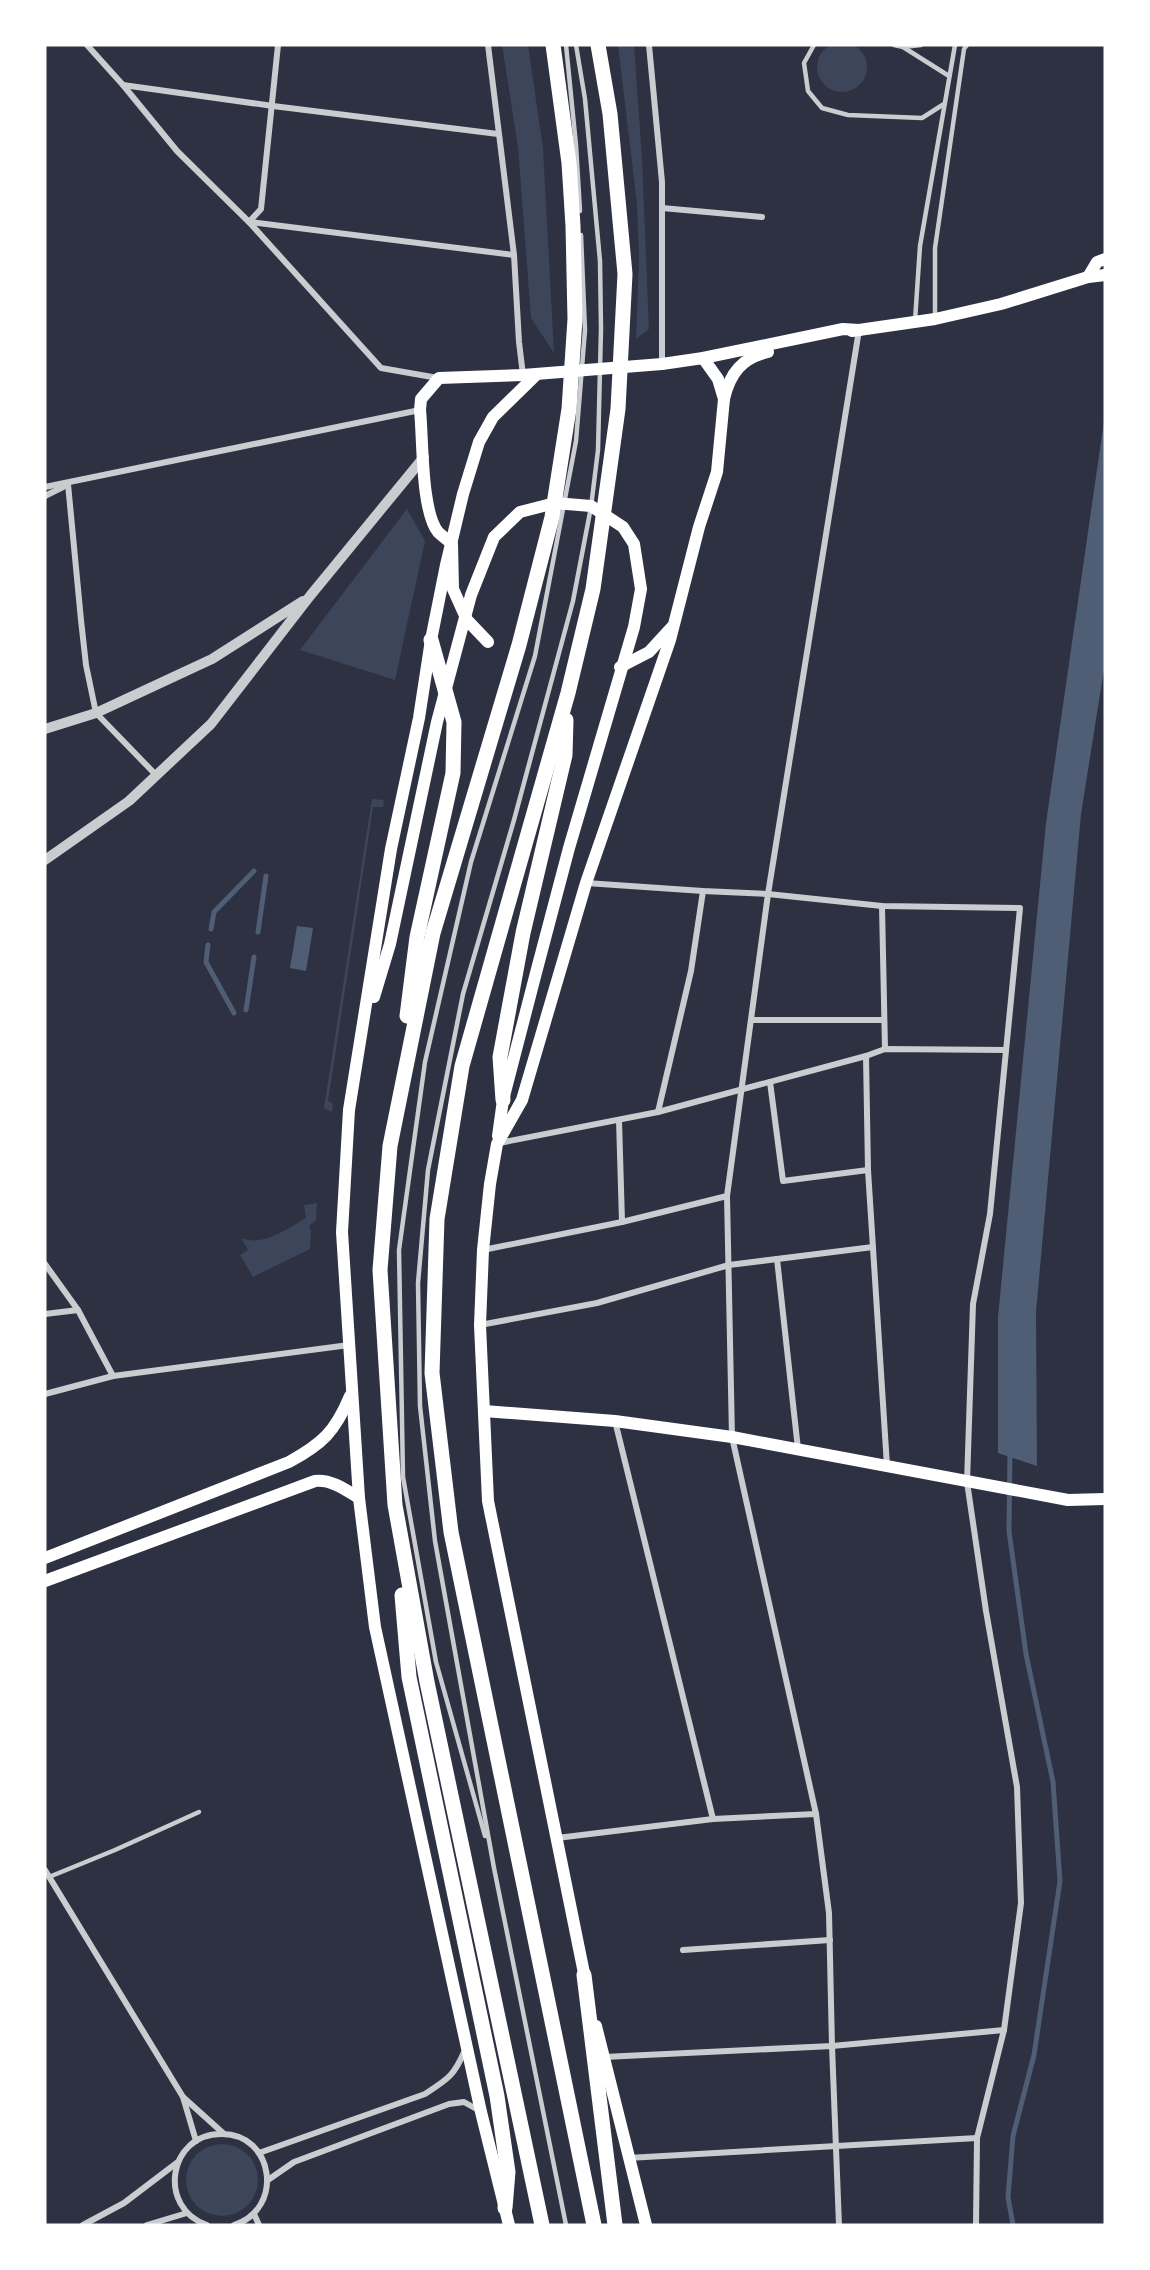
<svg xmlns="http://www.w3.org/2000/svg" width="1150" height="2270" viewBox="0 0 1150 2270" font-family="Arial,sans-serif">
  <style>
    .green { fill: #3c4559 }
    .water { fill: #4f5d75 }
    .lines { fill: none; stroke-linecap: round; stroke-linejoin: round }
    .stream { stroke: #4f5d75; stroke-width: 5 }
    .service { stroke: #caccd0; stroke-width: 4.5 }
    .minor { stroke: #caccd0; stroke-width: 6 }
    .tertiary { stroke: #caccd0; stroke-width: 10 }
    .secondary { stroke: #fff; stroke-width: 12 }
    .trunk { stroke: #fff; stroke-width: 15 }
  </style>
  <rect width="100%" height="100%" fill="#2d3142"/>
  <g class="green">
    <circle cx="842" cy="67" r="25"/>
    <path d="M502,45H528L543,148L554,353L531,318L518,147Z"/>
    <path d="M618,45H634L642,158L649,329L636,339L639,259L637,204Z"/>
    <path d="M407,509L425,541L395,680L300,650Z"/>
    <path d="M372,799L384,800L383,807H373L328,1101L333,1104L332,1112L324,1108Z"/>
    <path d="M317,1203L316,1220L309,1226L311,1231L310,1249L253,1277L240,1255L248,1250L241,1238C264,1247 286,1229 306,1218L304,1205Z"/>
    <circle cx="222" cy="2180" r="36"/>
  </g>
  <g class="water">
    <path d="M1105,414V663L1081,814L1036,1312L1037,1466L998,1453V1317L1046,823Z"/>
    <path d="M297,926L313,928L306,971L290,968Z"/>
  </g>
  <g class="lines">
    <g class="stream">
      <path d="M211,929L214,912L254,871"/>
      <path d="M258,932L266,876"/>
      <path d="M208,945L206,962L234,1013"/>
      <path d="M246,1010L254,957"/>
      <path d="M1010,1450L1009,1531L1026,1654L1053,1782L1060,1881L1034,2055L1013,2136L1008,2197L1013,2225"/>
    </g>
    <g class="service">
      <path d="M566,45L576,145L580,211"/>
      <path d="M814,45L804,63L808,91L822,108L848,115L922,118L944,104"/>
      <path d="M894,45L903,47L949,76"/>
      <path d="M903,47L921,45"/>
      <path d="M935,316V248L964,49L967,45"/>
      <path d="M915,321L920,246L955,45"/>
      <path d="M485,1836L436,1662L403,1477L399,1250L425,1062L471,862L535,656L576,441L585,330L581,235"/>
      <path d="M49,1877L115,1850L199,1812"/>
      <path d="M566,2225L494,1868L435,1541L420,1406L418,1283L428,1170L463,994L514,820L573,601L591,507L598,450L601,329L600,261L585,99L576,45"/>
    </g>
    <g class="minor">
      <path d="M87,45L123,85L177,151L249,222L381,368L438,378"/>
      <path d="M488,45L514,255L519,342L523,375"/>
      <path d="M649,45L662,182V364"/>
      <path d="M123,85L273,106L498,134"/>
      <path d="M662,208L762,217"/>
      <path d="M249,222L261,209L278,45"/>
      <path d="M250,222L514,255"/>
      <path d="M68,484L81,620L86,665L96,713L156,775"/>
      <path d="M45,487L420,410"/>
      <path d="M45,496L63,487"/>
      <path d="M586,883L703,891L768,894L882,906L1020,908L990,1214L973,1304L967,1482L986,1611L1017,1787L1021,1903L1004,2030L977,2138L976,2225"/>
      <path d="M882,906L885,1049"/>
      <path d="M752,1020H883"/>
      <path d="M866,1056L868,1170L887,1466"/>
      <path d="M770,1082L783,1181L868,1170"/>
      <path d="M658,1112L691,971L703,891"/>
      <path d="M619,1120L622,1222"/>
      <path d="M499,1143L658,1112L866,1056L885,1049L1006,1050"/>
      <path d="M483,1250L622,1222L727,1196"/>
      <path d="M777,1259L798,1449"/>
      <path d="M45,1264L78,1310L113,1376"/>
      <path d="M45,1314L78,1310"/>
      <path d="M480,1325L597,1303L729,1265L873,1247"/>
      <path d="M45,1394L113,1376L349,1345"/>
      <path d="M615,1421L713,1819"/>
      <path d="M557,1838L713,1819L816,1814"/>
      <path d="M45,1870L183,2097L223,2133"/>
      <path d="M683,1950L830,1940"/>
      <path d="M604,2057L832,2046L1004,2030"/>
      <path d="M183,2097L196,2141"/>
      <path d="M259,2153L425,2094C448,2079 454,2076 465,2050"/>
      <path d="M628,2158L977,2138"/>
      <path d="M268,2180L294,2162L449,2104L464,2102L480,2111"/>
      <path d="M254,2214L259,2225"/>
      <path d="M83,2225L124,2203L178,2162"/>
      <path d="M147,2225L187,2213"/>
      <path d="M207,2225C157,2208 168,2134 221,2134C274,2133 285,2209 234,2225"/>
      <path d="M839,2225L832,2046L829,1913L816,1814L732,1437L727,1196L768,894L859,330"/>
    </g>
    <g class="tertiary">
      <path d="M45,729L96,713L212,659L303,601"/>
      <path d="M45,860L129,801L211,724L310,596L424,457"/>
    </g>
    <g class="secondary">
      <path d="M1088,277L1097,262L1105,259"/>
      <path d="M852,331L935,319L1001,304L1088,277L1105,275"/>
      <path d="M724,399C730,373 742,358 768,352"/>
      <path d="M488,642L467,620L453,589L452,544C448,540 442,536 438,532C421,511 423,438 420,410L421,399L439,378L523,375L662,364L703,358L843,329L859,330"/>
      <path d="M620,667L649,652L672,627"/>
      <path d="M374,997L390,944L437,722L471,595L494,537L520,512L555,503L591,506L623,527L634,544L641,589L634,627L569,848L537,969L503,1100L498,1136"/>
      <path d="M484,1411L615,1421L732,1437L1068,1500L1105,1499"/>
      <path d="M45,1558L289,1462C322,1444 335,1432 350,1396"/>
      <path d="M45,1581L315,1481C331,1479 346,1490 359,1498"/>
      <path d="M586,1983L488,1501L480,1325L483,1250L490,1184L497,1144L522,1100L586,883L670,640L699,527L717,472L724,399L718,379L703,358"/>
      <path d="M596,2026L646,2225"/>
      <path d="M509,2225L481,2112L375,1627L359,1498L342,1232L349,1110L391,849L419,718L431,640L446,565L463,494L479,442L493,417L537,374"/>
    </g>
    <g class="trunk">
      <path d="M407,1016L417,937L453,773L454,722L431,640"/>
      <path d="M503,1100L500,1057L523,933L565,755L566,720"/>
      <path d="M402,1595L409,1677L497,2096L508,2172L505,2208"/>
      <path d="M584,1975L615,2225"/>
      <path d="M542,2225L427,1682L395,1505L380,1270L390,1146L433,933L519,645L552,517L569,409L575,319L573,226L569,163L553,45"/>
      <path d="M594,2225L451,1532L432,1373L437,1219L462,1066L568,693L593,589L618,409L625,274L610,114L598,45"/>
    </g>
  </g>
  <rect width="1150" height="2270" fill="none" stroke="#ffffff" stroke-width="93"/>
</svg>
